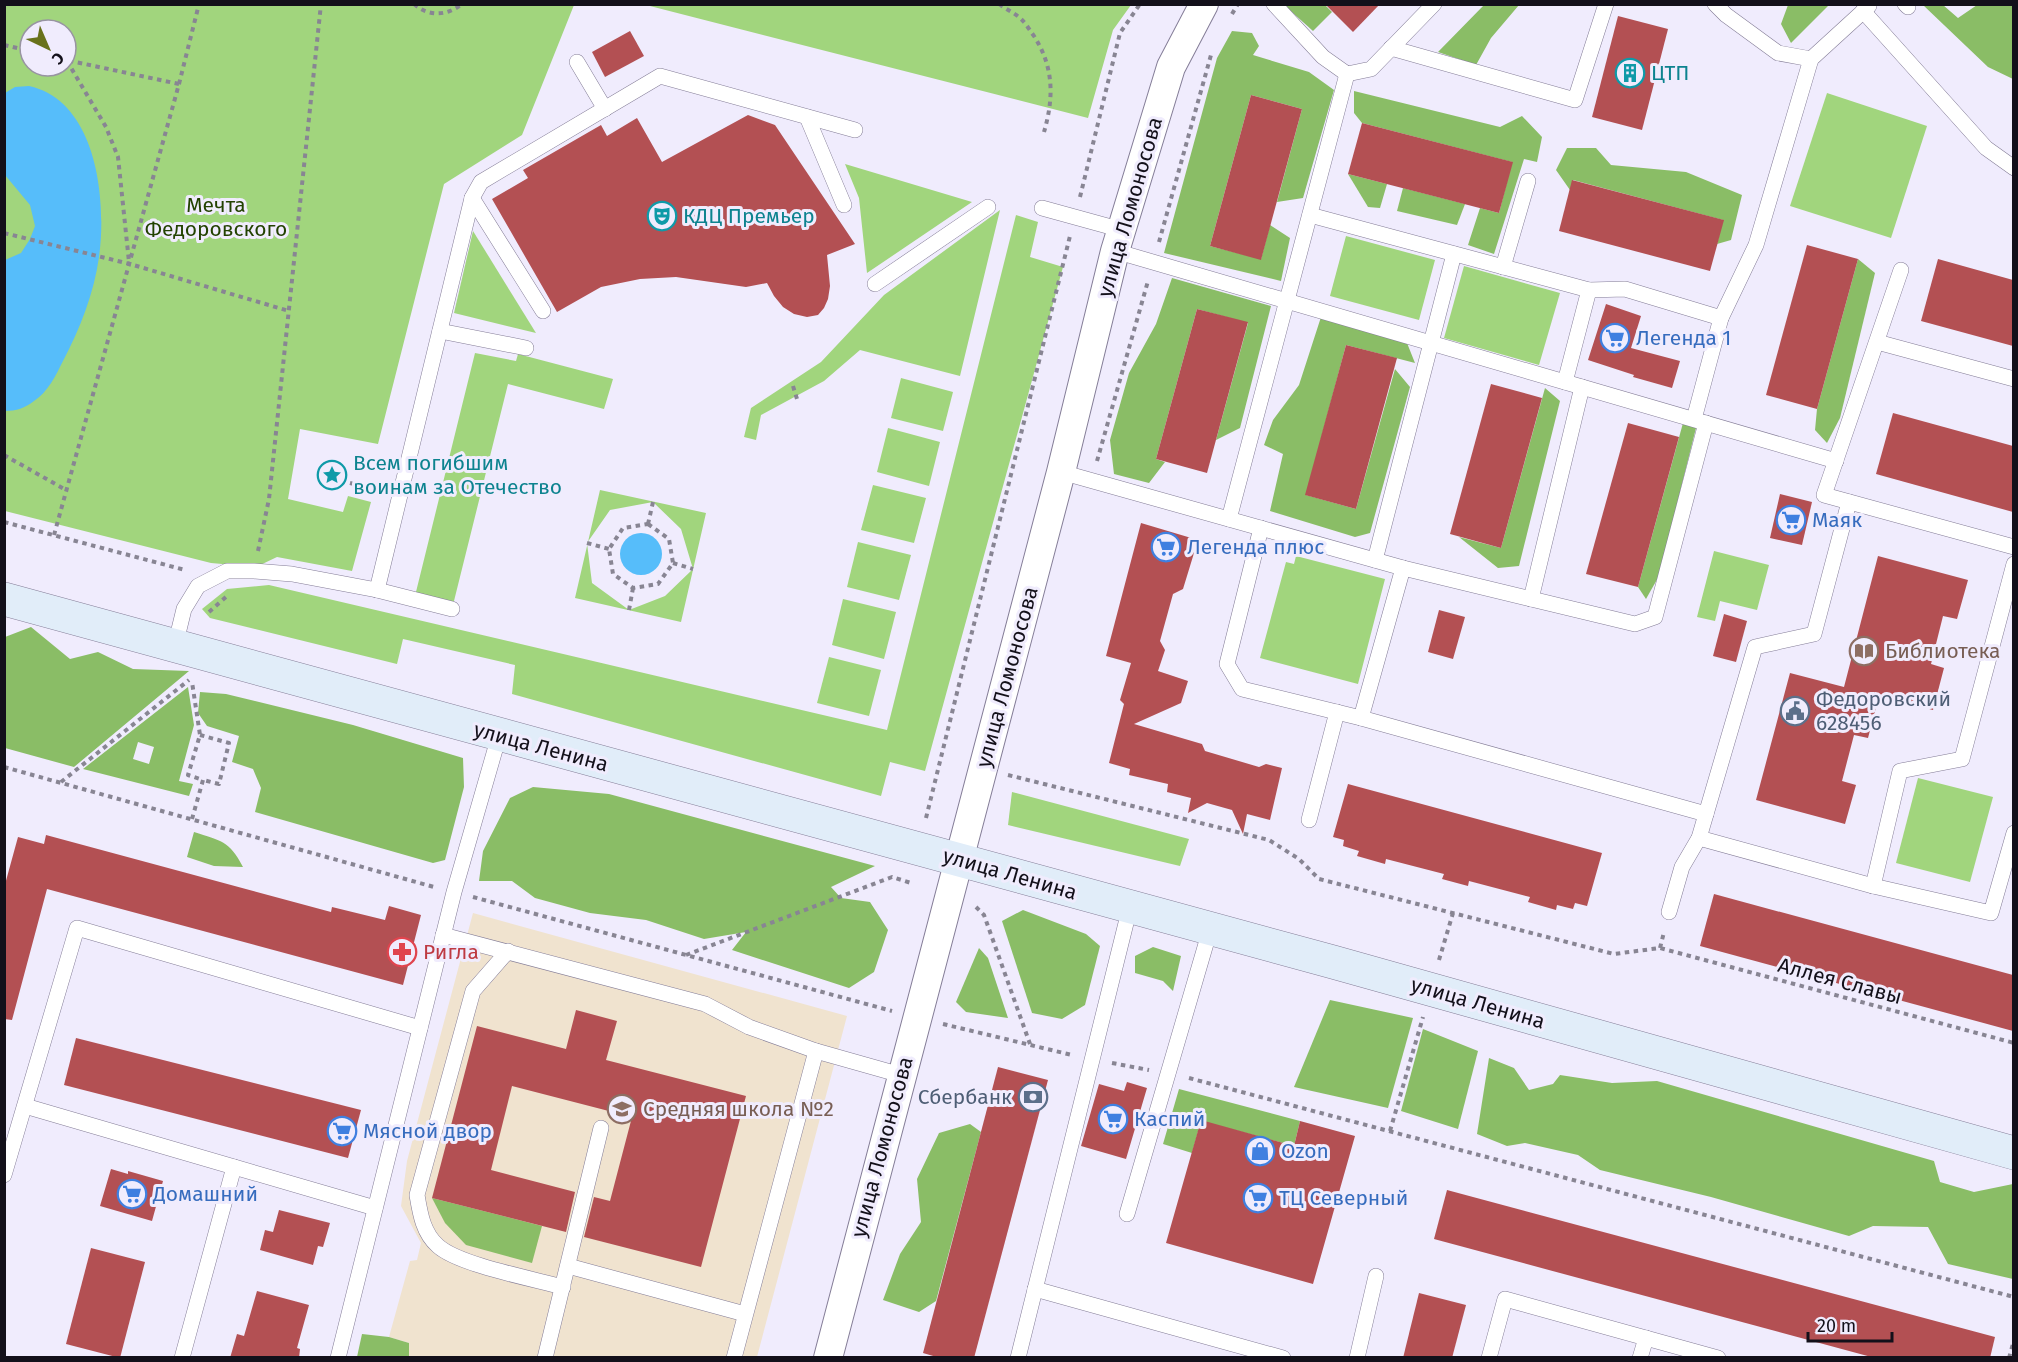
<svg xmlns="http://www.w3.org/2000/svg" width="2018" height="1362" viewBox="0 0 2018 1362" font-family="'Fira Sans',sans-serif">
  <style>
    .education { fill: #f0e3cf }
    .green { fill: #a1d57d; fill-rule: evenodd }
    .forest { fill: #8abd66; fill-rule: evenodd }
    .water { fill: #56bdfa }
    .building { fill: #b35053 }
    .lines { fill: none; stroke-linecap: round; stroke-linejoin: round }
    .lane-casing { stroke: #847d97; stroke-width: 16 }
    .street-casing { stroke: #847d97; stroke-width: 30 }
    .secondary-casing { stroke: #847d97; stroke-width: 34 }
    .path { stroke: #888593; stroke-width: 4; stroke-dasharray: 4.5 4.5; stroke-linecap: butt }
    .lane { stroke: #fff; stroke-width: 15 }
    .street { stroke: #fff; stroke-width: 28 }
    .secondary { stroke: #e1edf9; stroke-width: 33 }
    .labels { text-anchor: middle; stroke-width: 6; stroke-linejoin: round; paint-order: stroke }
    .culture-label { font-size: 21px; fill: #0d838f; stroke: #f0ecfd; text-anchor: start }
    .park-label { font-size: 21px; fill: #224201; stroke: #f0ecfd }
    .street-label { font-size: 21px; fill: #13101a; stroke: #f0ecfd }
    .shop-label { font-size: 21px; fill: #366cbe; stroke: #f0ecfd; text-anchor: start }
    .education-label { font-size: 21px; fill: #785e54; stroke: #f0ecfd; text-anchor: start }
    .service-label { font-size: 21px; fill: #4e5e75; stroke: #f0ecfd; text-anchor: start }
    .health-label { font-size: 21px; fill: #be3a42; stroke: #f0ecfd; text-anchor: start }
  </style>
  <rect width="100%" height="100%" fill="#f0ecfd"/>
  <path class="education" d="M473,913L847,1016L757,1357H405L409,1343L389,1337L410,1261L417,1260L421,1243L401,1206L407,1161Z"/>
  <g class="green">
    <path d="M4,5H574L522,135L444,184L378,444L300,429L288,499L343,512L348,496L371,502L352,571L277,557L256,567L211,563L5,511ZM30,30H66V66H30Z"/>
    <path d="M646,5H1131L1113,30L1088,118Z"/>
    <path d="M1827,93L1927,126L1891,238L1790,206Z"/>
    <path d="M845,164L972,202L867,273L859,198Z"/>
    <path d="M1000,210L960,376L860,350L824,381L761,415L756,440L744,437L751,408L821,362L884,295Z"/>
    <path d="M1016,215L1038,222L1030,257L1063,267L925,771L890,762L881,796L512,694L515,665L403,639L397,664L210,618L202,609L227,589L269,585L887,730Z"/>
    <path d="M473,231L536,333L454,313Z"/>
    <path d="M1346,236L1435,260L1419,320L1330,296Z"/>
    <path d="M1464,266L1560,293L1539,365L1444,338Z"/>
    <path d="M475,353L516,361L518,354L613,379L604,409L508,384L452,609L414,600Z"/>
    <path d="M901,378L953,392L943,431L891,418Z"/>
    <path d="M888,428L940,442L929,486L877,472Z"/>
    <path d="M873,485L926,498L914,543L861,530Z"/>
    <path d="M600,490L706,513L681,622L575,598ZM653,502L681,529L693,569L665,596L629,610L592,583L587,543L610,510Z"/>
    <path d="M858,542L911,555L899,600L847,587Z"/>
    <path d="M1714,551L1769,565L1757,610L1720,601L1715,621L1697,617Z"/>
    <path d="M1296,556L1385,579L1358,684L1260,658L1286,562L1294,564Z"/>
    <path d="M843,599L896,612L884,659L832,645Z"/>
    <path d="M829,657L881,670L869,716L817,703Z"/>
    <path d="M1918,778L1993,797L1970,882L1896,863Z"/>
    <path d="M1012,792L1189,839L1180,866L1008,825Z"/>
  </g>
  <g class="forest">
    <path d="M1284,5H1325L1332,12L1313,31Z"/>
    <path d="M1484,5H1519L1491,38L1476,65L1438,52Z"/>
    <path d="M1788,5V4L1829,5L1791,43L1781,24Z"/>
    <path d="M1923,5H1943L1958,18L1977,5H2013V79L1988,67Z"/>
    <path d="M1232,31L1252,33L1259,46L1253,55L1309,72L1334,90L1303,198L1277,202L1302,109L1251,95L1210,246L1261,259L1270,225L1290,238L1281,281L1164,253L1217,58Z"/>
    <path d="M1354,91L1500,127L1522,116L1542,137L1537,162L1524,159L1494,254L1468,245L1480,208L1499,213L1512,162L1362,123L1354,113Z"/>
    <path d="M1567,148H1596L1611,165L1686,172L1742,195L1731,240L1717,244L1723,220L1573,180L1570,190L1556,170Z"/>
    <path d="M1348,174L1387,184L1380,208L1368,207Z"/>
    <path d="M1403,188L1465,204L1457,225L1397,211Z"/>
    <path d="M1858,259L1875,273L1840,418L1827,443L1815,430L1817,409Z"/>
    <path d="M1172,278L1271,306L1240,428L1216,440L1248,323L1197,309L1156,459L1165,462L1149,483L1114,474L1110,440L1129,373L1156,324Z"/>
    <path d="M1321,317L1407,343L1415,363L1346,345L1306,495L1356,509L1395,369L1410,387L1370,533L1355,537L1270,511L1283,454L1264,445L1273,420L1299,385Z"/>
    <path d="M1545,388L1560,401L1519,566L1498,568L1459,537L1501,548Z"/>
    <path d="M1683,423L1696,428L1659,576L1646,599L1638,587Z"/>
    <path d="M31,627L70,659L98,652L133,669L189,671L74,767L5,748V637Z"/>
    <path d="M188,687L194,725L179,781L193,784L189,796L83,769ZM138,742L154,747L149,764L133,759Z"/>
    <path d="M200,692L226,694L353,725L463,758L464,787L445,860L433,863L255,812L261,788L253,769L232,762L239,736L207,726L198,713Z"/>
    <path d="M533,787L609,794L875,866L831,887L841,898L870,902L888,930L874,972L849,988L732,950L746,932L704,939L646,920L590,913L535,898L512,881H479L483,851L510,798Z"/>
    <path d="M194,832C221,841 229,840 243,867L214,866L187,857Z"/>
    <path d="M1023,910L1086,934L1100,946L1085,1005L1062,1019L1032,1013L1002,921Z"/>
    <path d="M1153,947L1181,956L1173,991L1163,981L1135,973V956Z"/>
    <path d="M979,948L988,958L1008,1018L966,1012L956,1002Z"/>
    <path d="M1330,1000L1413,1018L1388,1108L1294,1087Z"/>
    <path d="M1423,1029L1478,1051L1458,1129L1401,1111Z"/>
    <path d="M1489,1058L1514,1068L1529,1090L1553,1084L1560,1075L1612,1083L1657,1081L1934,1161L1940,1182L1974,1192L2013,1184V1279L1948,1264L1928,1227L1873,1226L1849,1236L1711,1197L1600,1170L1578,1155L1525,1143L1507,1146L1477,1134Z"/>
    <path d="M1179,1089L1300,1121L1294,1146L1201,1121L1192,1153L1163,1144Z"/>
    <path d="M970,1124L981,1132L936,1301L919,1312L883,1300L900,1254L921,1222L917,1179L939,1133Z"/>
    <path d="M432,1198L542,1226L532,1263L466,1245L445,1223Z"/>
    <path d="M362,1334L389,1337L409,1343V1357H357Z"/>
  </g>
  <g class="water">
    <path d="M29,86C97,101 107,200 99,257C94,293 80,329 63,361C56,375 48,392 34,401C25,408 16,411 5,411V260L21,253L30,239L35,226L30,205L5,175V93L15,87Z"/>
    <circle cx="641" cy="554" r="21"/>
  </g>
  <g class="building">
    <path d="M1325,4H1380L1353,32Z"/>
    <path d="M1618,16L1668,29L1642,130L1592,117Z"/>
    <path d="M630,31L644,56L605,77L592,52Z"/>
    <path d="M1251,95L1302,109L1261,260L1210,246Z"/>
    <path d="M748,115L775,125L855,244L827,255L830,286L828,299L824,308L818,315L807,317L794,314L783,307L774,296L767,283L746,287L676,277L640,279L601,287L557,312L492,199L528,178L523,170L601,125L607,136L637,118L662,162Z"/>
    <path d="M1362,123L1513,162L1499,213L1348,174Z"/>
    <path d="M1572,180L1724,220L1710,271L1559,231Z"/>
    <path d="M1807,245L1858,259L1817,409L1766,395Z"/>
    <path d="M1938,259L2013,280V346L1921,321Z"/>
    <path d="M1606,304L1641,316L1631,348L1680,361L1672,388L1633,377L1634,375L1588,360Z"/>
    <path d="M1197,309L1248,322L1207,473L1156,459Z"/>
    <path d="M1346,345L1397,358L1356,509L1305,495Z"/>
    <path d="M1491,384L1542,398L1501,548L1450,534Z"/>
    <path d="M1893,413L2013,446V512L1876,474Z"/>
    <path d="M1628,423L1679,437L1638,587L1586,574Z"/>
    <path d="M1780,494L1812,502L1802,545L1770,538Z"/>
    <path d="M1141,523L1198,540L1183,589L1173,594L1160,641L1165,650L1158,671L1188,681L1181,703L1134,724L1202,744L1205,751L1259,767L1266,764L1282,768L1270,820L1247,814L1243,834L1232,810L1207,803L1188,813L1191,798L1167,792L1168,784L1129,775L1130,769L1109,763L1124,704L1120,700L1131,663L1106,656Z"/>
    <path d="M1878,556L1968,580L1957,619L1943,616L1931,664L1944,668L1933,710L1879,696L1868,738L1854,735L1842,781L1856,785L1845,824L1756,800L1790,673L1844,687Z"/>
    <path d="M1439,610L1465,617L1453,659L1428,652Z"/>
    <path d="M1724,614L1747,621L1736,662L1713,656Z"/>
    <path d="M1348,784L1602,853L1587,906L1575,903L1573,909L1557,905L1556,910L1528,902L1530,897L1469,881L1468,886L1442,879L1444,874L1386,859L1385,864L1357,856L1359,851L1343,846L1344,840L1333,837Z"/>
    <path d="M46,835L331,912L332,907L385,920L389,906L421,915L403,985L47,889L12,1020L4,1019V888L18,837L44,844Z"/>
    <path d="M1714,894L2013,975V1031L1700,946Z"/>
    <path d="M576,1010L617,1021L606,1060L746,1096L701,1267L584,1237L594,1197L610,1201L632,1117L512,1086L491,1170L575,1192L566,1232L432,1198L477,1026L566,1049Z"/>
    <path d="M76,1038L361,1110L348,1158L64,1085Z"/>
    <path d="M998,1067L1048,1080L974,1358H940L923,1353Z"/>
    <path d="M1127,1082L1147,1088L1126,1159L1081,1146L1099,1084L1124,1091Z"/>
    <path d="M1201,1120L1294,1146L1300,1121L1355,1136L1313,1284L1166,1243Z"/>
    <path d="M111,1169L128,1174V1171L163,1181L152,1221L100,1206Z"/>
    <path d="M1447,1190L1995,1337L1990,1358H1875L1434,1239Z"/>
    <path d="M279,1210L330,1223L323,1247L318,1246L313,1265L260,1250L265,1230L273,1232Z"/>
    <path d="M91,1248L145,1262L120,1358L66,1344Z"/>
    <path d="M257,1291L309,1305L297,1348L300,1349L299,1358H230L237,1334L244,1336Z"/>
    <path d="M1419,1293L1466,1305L1452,1358H1403Z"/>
  </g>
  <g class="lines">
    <g class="lane-casing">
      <g id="lane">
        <path d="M1274,4L1323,57L1347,74L1371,69L1434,4"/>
        <path d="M1715,4L1726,15L1778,53L1811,59L1869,6"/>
        <path d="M1905,4L1908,7"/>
        <path d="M1863,11L1986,148L2014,168"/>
        <path d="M1391,48L1575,100L1606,4"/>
        <path d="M577,62L605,109"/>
        <path d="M807,117L844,205"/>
        <path d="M472,198L543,311"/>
        <path d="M1042,208L1122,230"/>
        <path d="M1310,215L1589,290L1625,289L1721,318L1694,419"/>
        <path d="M1115,251L1836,461"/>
        <path d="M1503,267L1528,181"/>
        <path d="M1901,270L1824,495L2014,547"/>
        <path d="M875,284L988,207"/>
        <path d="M1721,318L1756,245L1811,59"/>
        <path d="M440,331L526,348"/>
        <path d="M1877,342L2014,379"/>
        <path d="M1565,382L1589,290"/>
        <path d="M1061,472L1403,568L1635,624L1655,617L1706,423"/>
        <path d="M1229,519L1347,74"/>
        <path d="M1261,528L1227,664L1242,689L1361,718L1706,814"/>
        <path d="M1375,560L1454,254"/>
        <path d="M377,590L472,198L481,182L660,76L855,130"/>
        <path d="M1531,599L1582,387"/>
        <path d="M175,646L184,609L198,586L227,571H254L292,574L377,590L452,609"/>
        <path d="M1361,718L1403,568"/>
        <path d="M1309,820L1337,712"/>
        <path d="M1699,838L1873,886L1991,913L2014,833"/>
        <path d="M1873,886L1900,771L1962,759L2014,564"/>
        <path d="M1669,912L1682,867L1699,838L1755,647L1814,634L1849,502"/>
        <path d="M443,935L705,1004L749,1027L816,1051L901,1075"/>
        <path d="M508,951L473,991L417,1195C420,1213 423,1233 438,1246C459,1265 534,1279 563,1287"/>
        <path d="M25,1106L375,1208"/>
        <path d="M4,1175L77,928L420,1028"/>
        <path d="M1127,1214L1210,930"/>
        <path d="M568,1266L745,1314"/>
        <path d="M1035,1289L1283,1358"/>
        <path d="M182,1358L234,1167"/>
        <path d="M338,1358L454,892L499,736"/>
        <path d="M545,1358L601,1128"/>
        <path d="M734,1358L816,1051"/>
        <path d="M1018,1358L1130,907"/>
        <path d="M1357,1358L1376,1276"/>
        <path d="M1489,1358L1505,1299L1718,1358"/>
        <path d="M1640,1358L1646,1338"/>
      </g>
    </g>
    <g class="street-casing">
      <path id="street" d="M828,1358L1061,472L1115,251L1171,67L1204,4"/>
    </g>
    <g class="secondary-casing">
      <path id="secondary" d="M4,599L1333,962L2014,1153"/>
    </g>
    <g class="path">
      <path d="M323,4H350"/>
      <path d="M414,4C429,17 447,16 462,4"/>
      <path d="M999,4C1007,10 1017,14 1023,21C1027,25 1030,31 1034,36C1054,67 1054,98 1044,132"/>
      <path d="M1232,14L1238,4"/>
      <path d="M4,45L30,51"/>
      <path d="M67,61L106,127L118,157L129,262"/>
      <path d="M179,84L199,4"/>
      <path d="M1080,197L1120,33L1140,4"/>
      <path d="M4,233L130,264L289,311"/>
      <path d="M1159,242L1211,55"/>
      <path d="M793,386L797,399"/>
      <path d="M4,455L66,490"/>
      <path d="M1097,461L1148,281"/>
      <path d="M350,483L382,491"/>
      <path d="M4,522L185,570"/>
      <path d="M648,524L669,539L673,563L658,584L633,588L613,574L609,549L623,528Z"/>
      <path d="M648,524L653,502"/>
      <path d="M54,535L179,84L66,60"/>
      <path d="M587,543L609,549"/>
      <path d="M258,551L269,499L321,4"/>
      <path d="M673,563L693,569"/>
      <path d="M629,610L633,588"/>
      <path d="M209,612L226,597"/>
      <path d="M200,735L229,743L219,784L203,780"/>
      <path d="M4,767L434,887"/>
      <path d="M1008,775L1269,840L1299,859L1319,879L1614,954L1660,948L2014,1043"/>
      <path d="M61,782L189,680"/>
      <path d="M926,818L1070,236"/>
      <path d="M192,819L203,780L188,775L200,735L192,682"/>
      <path d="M473,897L892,1011"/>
      <path d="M976,907L984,915L1030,1044"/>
      <path d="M1660,948L1664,932"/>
      <path d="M686,955L892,877L911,883"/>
      <path d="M1439,960L1453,913"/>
      <path d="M943,1024L1072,1055"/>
      <path d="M1112,1063L1149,1070"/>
      <path d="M1189,1078L2014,1297"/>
      <path d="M1390,1131L1423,1017"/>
      <path d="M2009,1358L2014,1340"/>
    </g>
    <use href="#lane" class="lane"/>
    <use href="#street" class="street"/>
    <use href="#secondary" class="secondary"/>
  </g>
  <defs>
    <g id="building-ring" transform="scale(1.5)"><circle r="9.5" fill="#f0ecfd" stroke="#0f9aa8" stroke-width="1.5"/><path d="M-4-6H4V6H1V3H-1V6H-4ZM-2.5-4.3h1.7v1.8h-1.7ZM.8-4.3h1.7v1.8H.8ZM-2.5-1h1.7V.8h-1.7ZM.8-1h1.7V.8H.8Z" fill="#0f9aa8"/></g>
    <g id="theatre-ring" transform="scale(1.5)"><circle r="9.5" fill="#f0ecfd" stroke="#0f9aa8" stroke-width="1.5"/><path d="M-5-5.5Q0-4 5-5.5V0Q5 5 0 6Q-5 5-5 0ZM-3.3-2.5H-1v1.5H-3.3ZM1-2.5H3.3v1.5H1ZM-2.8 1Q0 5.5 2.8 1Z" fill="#0f9aa8"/></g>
    <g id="supermarket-ring" transform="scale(1.5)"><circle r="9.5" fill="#f0ecfd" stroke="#3f7fe0" stroke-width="1.5"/><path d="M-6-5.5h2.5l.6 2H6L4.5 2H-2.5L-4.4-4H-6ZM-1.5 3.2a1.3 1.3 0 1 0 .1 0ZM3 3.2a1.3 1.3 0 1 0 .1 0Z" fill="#3f7fe0"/></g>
    <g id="sight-ring" transform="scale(1.5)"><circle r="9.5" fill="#f0ecfd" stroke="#0f9aa8" stroke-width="1.5"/><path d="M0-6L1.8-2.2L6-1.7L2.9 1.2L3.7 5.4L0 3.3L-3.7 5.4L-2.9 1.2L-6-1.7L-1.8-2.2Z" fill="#0f9aa8"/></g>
    <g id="library-ring" transform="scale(1.5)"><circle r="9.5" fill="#f0ecfd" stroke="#8d6e63" stroke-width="1.5"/><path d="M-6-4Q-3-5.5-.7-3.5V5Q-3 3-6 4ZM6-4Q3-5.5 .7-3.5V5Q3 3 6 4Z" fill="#8d6e63"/></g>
    <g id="civic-ring" transform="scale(1.5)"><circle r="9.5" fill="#f0ecfd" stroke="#5c6f8a" stroke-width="1.5"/><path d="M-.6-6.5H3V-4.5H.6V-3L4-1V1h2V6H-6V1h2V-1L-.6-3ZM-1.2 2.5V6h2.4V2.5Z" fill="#5c6f8a"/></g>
    <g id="pharmacy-ring" transform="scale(1.5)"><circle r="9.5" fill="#f0ecfd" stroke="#e0444e" stroke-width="1.5"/><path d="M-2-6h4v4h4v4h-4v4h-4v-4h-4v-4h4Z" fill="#e0444e"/></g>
    <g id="bank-ring" transform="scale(1.5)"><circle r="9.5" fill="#f0ecfd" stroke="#5c6f8a" stroke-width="1.5"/><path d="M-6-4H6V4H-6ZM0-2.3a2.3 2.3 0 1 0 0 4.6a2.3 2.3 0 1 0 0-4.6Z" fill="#5c6f8a"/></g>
    <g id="school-ring" transform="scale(1.5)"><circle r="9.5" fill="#f0ecfd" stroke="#8d6e63" stroke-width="1.5"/><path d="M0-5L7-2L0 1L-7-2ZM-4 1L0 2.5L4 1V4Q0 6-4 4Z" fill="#8d6e63"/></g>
    <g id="shop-ring" transform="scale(1.5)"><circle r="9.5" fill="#f0ecfd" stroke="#3f7fe0" stroke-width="1.5"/><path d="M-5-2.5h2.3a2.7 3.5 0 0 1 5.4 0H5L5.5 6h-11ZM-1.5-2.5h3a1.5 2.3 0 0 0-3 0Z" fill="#3f7fe0"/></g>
  </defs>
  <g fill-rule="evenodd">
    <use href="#building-ring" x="1630" y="73"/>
    <use href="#theatre-ring" x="662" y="216"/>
    <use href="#supermarket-ring" x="1615" y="338"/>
    <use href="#sight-ring" x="332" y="475"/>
    <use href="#supermarket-ring" x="1791" y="520"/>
    <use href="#supermarket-ring" x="1166" y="547"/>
    <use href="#library-ring" x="1864" y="651"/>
    <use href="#civic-ring" x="1795" y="711"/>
    <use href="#pharmacy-ring" x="402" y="952"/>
    <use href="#bank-ring" x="1033" y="1097"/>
    <use href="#school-ring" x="622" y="1109"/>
    <use href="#supermarket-ring" x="1113" y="1119"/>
    <use href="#supermarket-ring" x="342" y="1131"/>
    <use href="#shop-ring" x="1260" y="1151"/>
    <use href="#supermarket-ring" x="132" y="1194"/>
    <use href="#supermarket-ring" x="1258" y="1198"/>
  </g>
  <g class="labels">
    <g class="culture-label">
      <text x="1651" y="80">ЦТП</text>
      <text x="683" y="223">КДЦ Премьер</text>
      <text x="353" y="470">Всем погибшим<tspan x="353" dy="24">воинам за Отечество</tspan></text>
    </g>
    <g class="park-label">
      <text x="216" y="212">Мечта<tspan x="216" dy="24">Федоровского</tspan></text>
    </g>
    <g class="street-label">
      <text transform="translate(1130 207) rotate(-74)" y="7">улица Ломоносова</text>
      <text transform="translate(1007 677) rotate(-75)" y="7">улица Ломоносова</text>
      <text transform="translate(541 747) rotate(15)" y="7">улица Ленина</text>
      <text transform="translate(1010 874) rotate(16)" y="7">улица Ленина</text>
      <text transform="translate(1840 981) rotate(15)" y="7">Аллея Славы</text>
      <text transform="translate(1478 1003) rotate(16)" y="7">улица Ленина</text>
      <text transform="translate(882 1147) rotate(-75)" y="7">улица Ломоносова</text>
    </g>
    <g class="shop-label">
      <text x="1636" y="345">Легенда 1</text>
      <text x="1812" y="527">Маяк</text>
      <text x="1187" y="554">Легенда плюс</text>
      <text x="1134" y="1126">Каспий</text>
      <text x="363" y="1138">Мясной двор</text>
      <text x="1281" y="1158">Ozon</text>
      <text x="153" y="1201">Домашний</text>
      <text x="1279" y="1205">ТЦ Северный</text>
    </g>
    <g class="education-label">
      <text x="1885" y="658">Библиотека</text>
      <text x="643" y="1116">Средняя школа №2</text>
    </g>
    <g class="service-label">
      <text x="1816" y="706">Федоровский<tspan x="1816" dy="24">628456</tspan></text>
      <text x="1012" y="1104" text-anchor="end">Сбербанк</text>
    </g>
    <g class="health-label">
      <text x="423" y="959">Ригла</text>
    </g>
  </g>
  <rect width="2018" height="1362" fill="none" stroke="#13101a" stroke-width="12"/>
  <g transform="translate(48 48) rotate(136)"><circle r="28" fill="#f0ecfd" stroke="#9894a2" stroke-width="1.5"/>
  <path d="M0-4.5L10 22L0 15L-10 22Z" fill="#69721b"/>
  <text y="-9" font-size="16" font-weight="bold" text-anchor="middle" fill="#13101a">С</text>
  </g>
  <path d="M1808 1332v9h84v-9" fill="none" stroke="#13101a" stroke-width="3"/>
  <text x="1817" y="1332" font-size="18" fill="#13101a" stroke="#f0ecfd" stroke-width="4.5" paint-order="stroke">20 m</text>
</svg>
